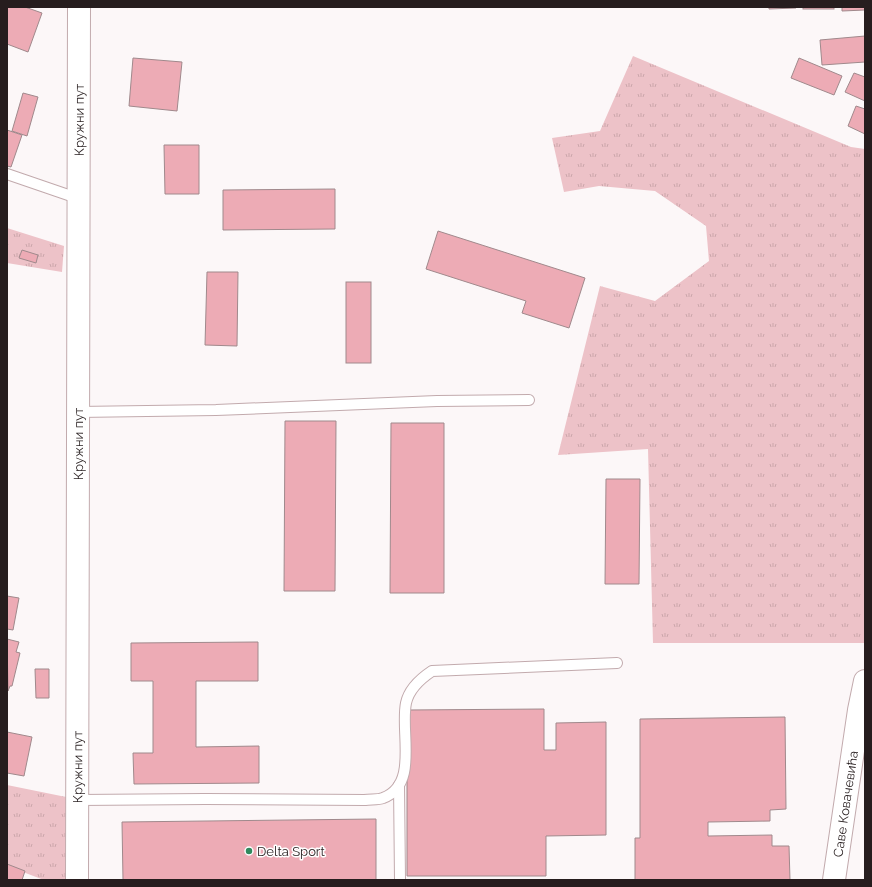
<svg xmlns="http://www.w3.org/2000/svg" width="872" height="887" viewBox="0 0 872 887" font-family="Raleway,sans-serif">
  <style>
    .grass { fill: url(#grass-tufts) }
    .building { fill: #edabb5; stroke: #a0898c }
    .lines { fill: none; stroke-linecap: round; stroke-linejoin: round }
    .service-casing { stroke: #c2aaad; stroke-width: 12 }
    .tertiary-casing { stroke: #c2aaad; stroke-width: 24 }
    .secondary-casing { stroke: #c2aaad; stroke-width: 24 }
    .service { stroke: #fff; stroke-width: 10 }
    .tertiary { stroke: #fff; stroke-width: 22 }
    .secondary { stroke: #fff; stroke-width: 22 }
    .poi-dot { fill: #31895e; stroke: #fff; stroke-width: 1.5 }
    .labels { text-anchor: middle; stroke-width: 3; stroke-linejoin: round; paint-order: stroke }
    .street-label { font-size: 13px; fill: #261d1e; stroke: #fff }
    .poi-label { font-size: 13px; fill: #261d1e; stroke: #fff; text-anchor: start }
  </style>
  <defs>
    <pattern id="grass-tufts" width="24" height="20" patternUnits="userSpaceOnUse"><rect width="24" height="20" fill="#edc2c8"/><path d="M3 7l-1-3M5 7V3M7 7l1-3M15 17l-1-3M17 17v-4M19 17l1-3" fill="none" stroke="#cba6ab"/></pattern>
  </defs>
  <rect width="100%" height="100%" fill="#fcf7f8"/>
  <g class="grass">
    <path d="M633,56L851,147L865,149V643H653L648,449L558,455L600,286L655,301L709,261L706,226L655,191L599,186L564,192L552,138L600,131Z"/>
    <path d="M7,228L64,246L62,272L7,263Z"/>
    <path d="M7,785L66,797L65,880H44L7,866Z"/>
  </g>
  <g class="building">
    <path d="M7,7H25L42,13L28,52L7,44Z"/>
    <path d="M769,7H796V8L769,9Z"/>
    <rect x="803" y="7" width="31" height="2"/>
    <path d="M842,7H865V10L842,11Z"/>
    <path d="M865,36V62L822,65L820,40Z"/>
    <path d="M133,58L182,62L177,111L129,106Z"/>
    <path d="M799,58L842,76L834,95L791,78Z"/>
    <path d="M854,73L865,77V101L845,92Z"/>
    <path d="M23,93L38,97L27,136L12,131Z"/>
    <path d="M856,106L865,109V134L848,126Z"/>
    <path d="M7,130L22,135L11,167L7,166Z"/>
    <path d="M164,145H199V194H165Z"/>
    <path d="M335,189V229L223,230V190Z"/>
    <path d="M438,231L585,278L569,328L522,313L526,301L426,269Z"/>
    <path d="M22,250L38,255L36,263L19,258Z"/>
    <path d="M207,272H238L237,346L205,345Z"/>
    <rect x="346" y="282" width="25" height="81"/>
    <path d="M285,421H336L335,591H284Z"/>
    <path d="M391,423H444V593H390Z"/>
    <path d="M606,479H640L639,584H605Z"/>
    <path d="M7,596L19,598L13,630L7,629Z"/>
    <path d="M7,639L19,642L16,652L20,653L12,686H10L8,691Z"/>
    <path d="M258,642V681H196V747L259,746V783L134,784L133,753H153V681H131V643Z"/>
    <path d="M35,669H49V698H36Z"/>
    <path d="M544,709V750H556V723L606,722V835L546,836V876H407V710Z"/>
    <path d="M785,717L786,809L770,810V821L708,822V836L772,835V846H789L790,880H635V838H640V719Z"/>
    <path d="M7,732L32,737L24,776L7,773Z"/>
    <path d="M376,819V880H123L122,822Z"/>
    <path d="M7,864L25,871L22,880H7Z"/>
  </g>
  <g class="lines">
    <g class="service-casing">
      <g id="service">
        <path d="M7,174L77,198"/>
        <path d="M78,412L216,410L437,401L529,400"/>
        <path d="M399,785L400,880"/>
        <path d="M78,800L205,799L365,800C370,799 378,800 383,798C419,785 400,732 406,703C409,689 420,679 432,671L617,663"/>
      </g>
    </g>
    <g class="tertiary-casing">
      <g id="tertiary">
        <path id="s1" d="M834,880L859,710L865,681"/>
      </g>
    </g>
    <g class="secondary-casing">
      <g id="secondary">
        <path id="s2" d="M77,880L79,7"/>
      </g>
    </g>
    <use href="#service" class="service"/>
    <use href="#tertiary" class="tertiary"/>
    <use href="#secondary" class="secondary"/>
  </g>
  <circle class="poi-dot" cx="249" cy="851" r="4"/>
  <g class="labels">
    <g class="street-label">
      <text dy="5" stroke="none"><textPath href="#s2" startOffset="760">Кружни пут</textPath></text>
      <text dy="5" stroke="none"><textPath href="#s2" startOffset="436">Кружни пут</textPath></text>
      <text dy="5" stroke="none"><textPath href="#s2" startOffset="113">Кружни пут</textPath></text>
      <text dy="5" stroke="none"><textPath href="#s1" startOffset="77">Саве Ковачевића</textPath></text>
    </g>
    <g class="poi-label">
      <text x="257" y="856">Delta Sport</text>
    </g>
  </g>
  <rect width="872" height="887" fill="none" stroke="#261d1e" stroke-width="16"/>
</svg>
